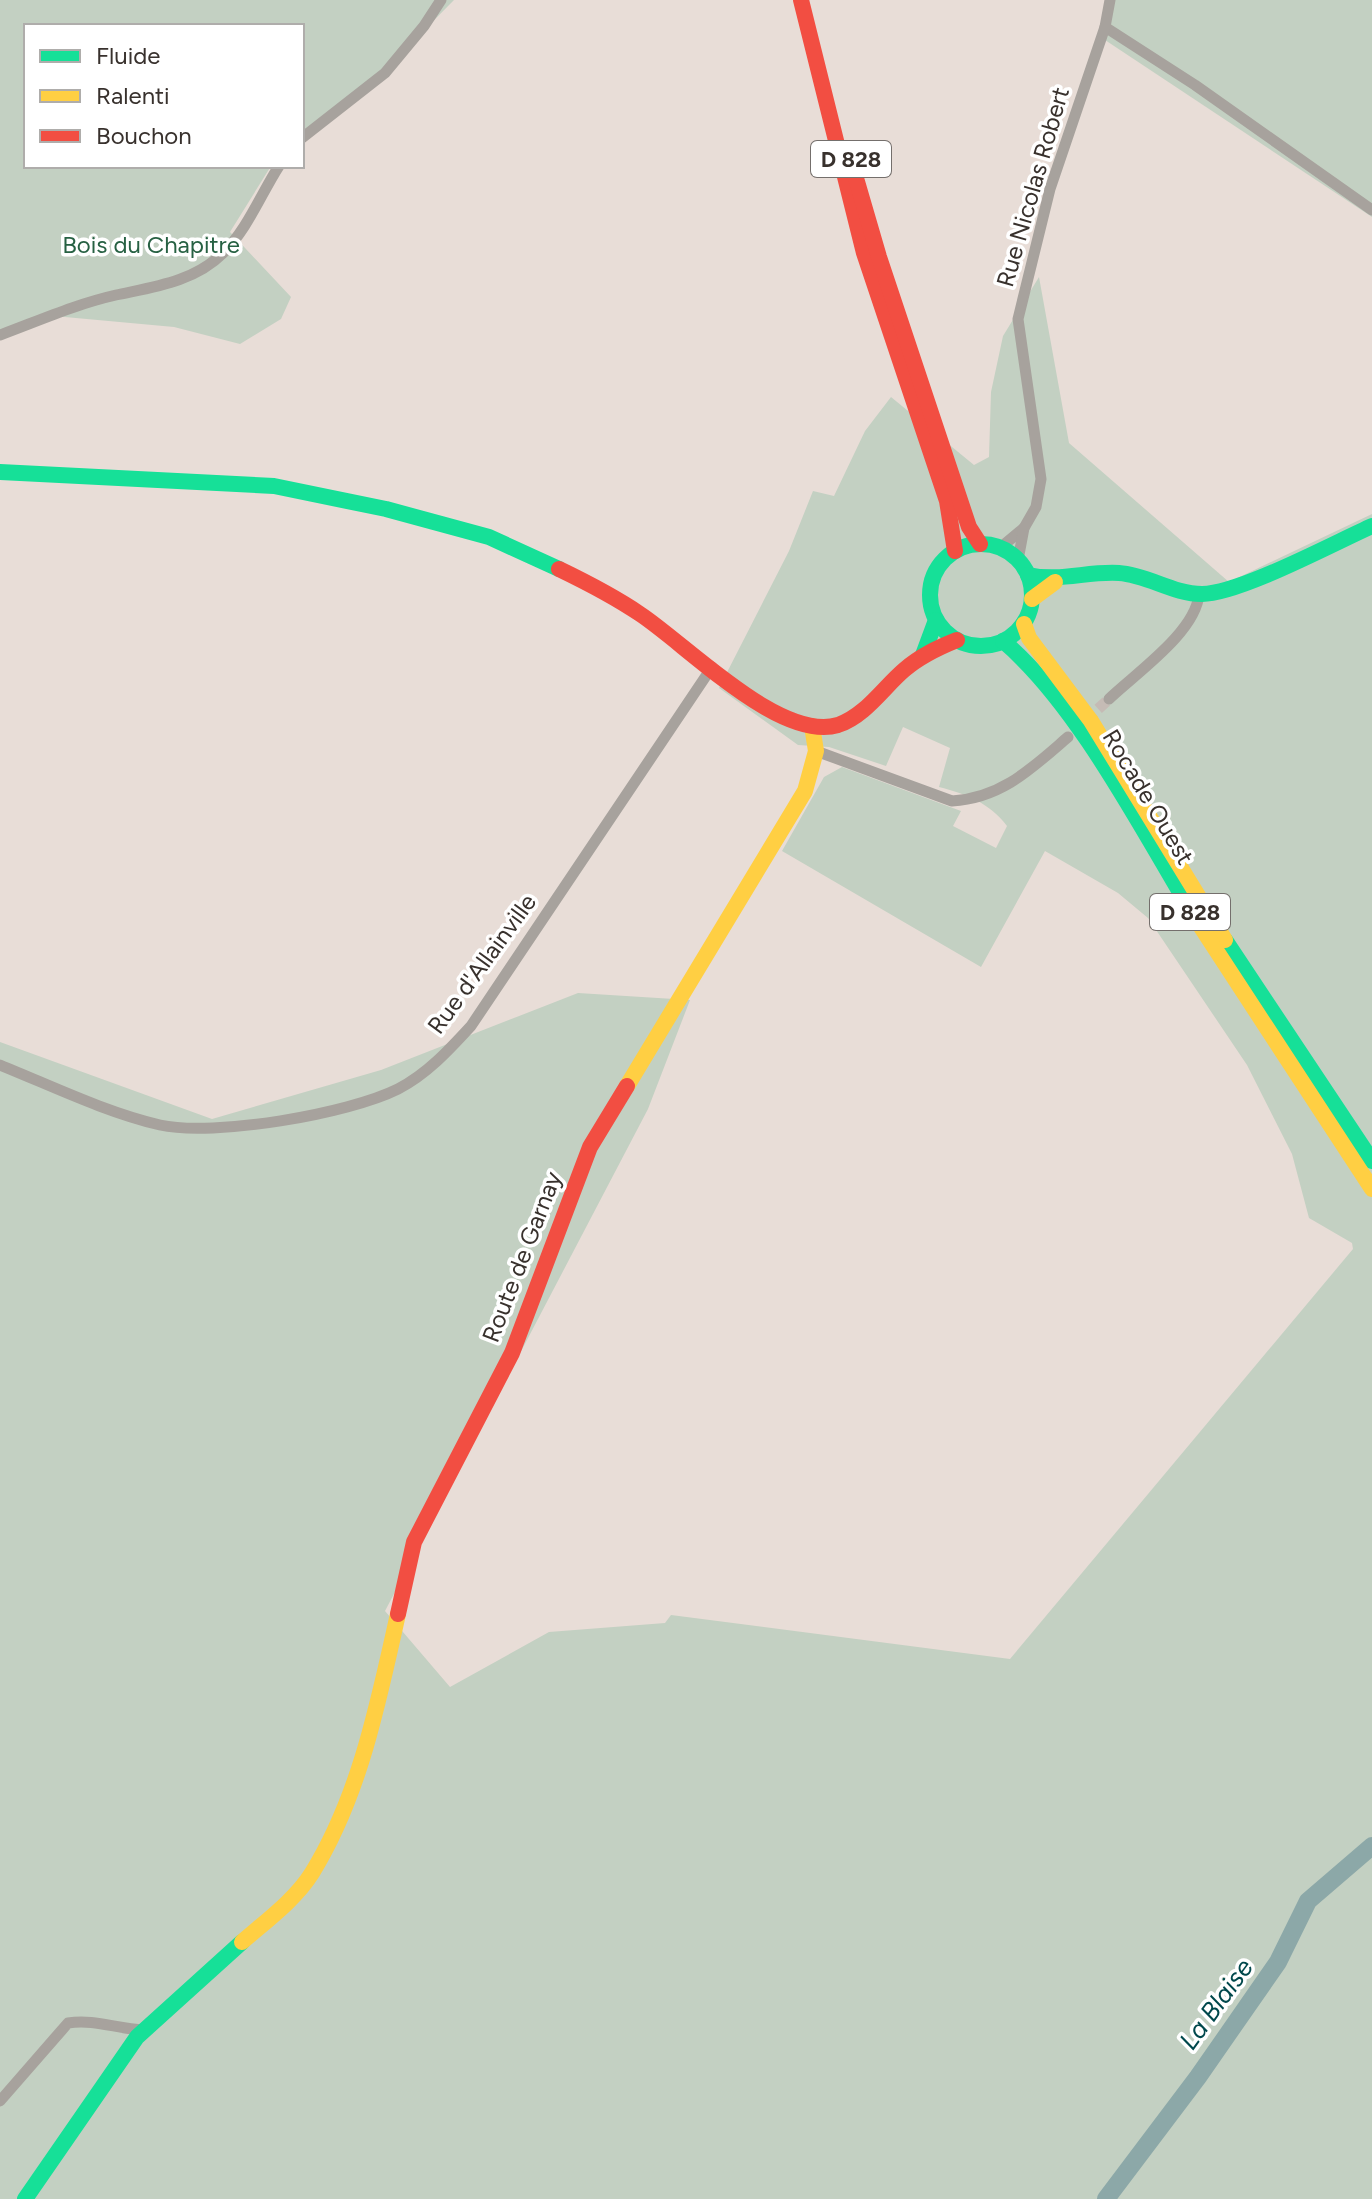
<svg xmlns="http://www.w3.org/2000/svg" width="1372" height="2199" viewBox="0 0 1372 2199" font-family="Figtree,sans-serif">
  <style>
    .green { fill: #c3d0c2 }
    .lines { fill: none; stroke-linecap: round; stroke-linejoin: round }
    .river { stroke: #8ca8a8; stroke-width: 18 }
    .street-tunnel { stroke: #c5bbb5; stroke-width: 11; stroke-dasharray: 11 5.5; stroke-linecap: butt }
    .street { stroke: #a7a29d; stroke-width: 11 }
    .fast { stroke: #16e098; stroke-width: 16 }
    .slow { stroke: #ffcf43; stroke-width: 16 }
    .jam { stroke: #f24e42; stroke-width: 16 }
    .labels { text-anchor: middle; stroke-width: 7; stroke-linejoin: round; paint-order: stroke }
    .shield { fill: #fff; stroke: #746f6c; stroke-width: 2 }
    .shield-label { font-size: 22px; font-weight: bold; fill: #38312d }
    .street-label { font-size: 24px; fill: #38312d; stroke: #fff }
    .park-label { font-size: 24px; fill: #276143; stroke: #fff }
    .water-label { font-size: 26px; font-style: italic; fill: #00484c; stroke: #fff }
  </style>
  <rect width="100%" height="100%" fill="#e8ddd7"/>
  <g class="green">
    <path d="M0,0H454L377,78L302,136V26H26V166H271L230,232L291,297L281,319L240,344L174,327L54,316L0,337Z"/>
    <path d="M1111,0H1372V217L1102,38Z"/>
    <path d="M1039,277L1069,443L1229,582L1372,514V2199H0V1042L212,1119L381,1070L578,993L690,1000L648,1109L385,1611L450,1687L549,1632L665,1623L671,1615L1010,1659L1353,1249L1352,1243L1309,1218L1292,1154L1247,1065L1148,918L1118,893L1045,851L981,967L782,851L824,777L842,767L961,811L953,826L996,848L1007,826C990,803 966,794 939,787L950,748L903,727L886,766L829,747L798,745L719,688L789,551L813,491L834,496L865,431L891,397L974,465L989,457L991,392L1003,336Z"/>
  </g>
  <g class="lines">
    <path class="river" d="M1106,2199L1198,2077L1278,1962L1308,1901L1372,1846"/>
    <path class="street-tunnel" d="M1086,720L1109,699"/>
    <g class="street">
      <path d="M1105,27L1195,85L1372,210"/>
      <path d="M302,138L385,73L424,26L441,0"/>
      <path d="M0,335C38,321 76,304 116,295C153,287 194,282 223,253C247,230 261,194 279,166"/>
      <path d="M1000,548L1024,528"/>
      <path d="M1018,560L1024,528L1036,507L1041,479L1018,319L1050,189L1105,27L1110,0"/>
      <path d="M1109,699C1136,673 1196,632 1199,594"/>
      <path d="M816,751L952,801C1002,798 1032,768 1068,737"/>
      <path d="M0,1065C52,1086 105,1112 160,1125C214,1137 348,1114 398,1089C427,1074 449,1050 471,1026L712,667"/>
      <path d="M0,2101L68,2023C95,2019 117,2029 144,2030"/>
    </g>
    <g class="fast">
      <path d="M0,472L274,486L386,509L489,537L559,569"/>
      <circle cx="981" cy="595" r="51"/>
      <path d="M1028,575C1060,582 1087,571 1119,573C1148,575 1173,594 1202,594C1239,594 1334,543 1372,526"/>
      <path d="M1003,641C1080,706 1145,836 1199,924"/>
      <path d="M923,655L936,620"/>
      <path d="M1225,940L1372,1161"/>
      <path d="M25,2199L137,2037L242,1942"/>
    </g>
    <g class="slow">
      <path d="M1032,599L1055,582"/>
      <path d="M1024,624L1029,638L1091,721L1225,940"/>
      <path d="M1199,924L1372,1189"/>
      <path d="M627,1086L805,791L816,751L812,726"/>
      <path d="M242,1942C266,1921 295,1900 312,1873C360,1795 378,1703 398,1614"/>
    </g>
    <g class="jam">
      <path d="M801,0L864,253L947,501L955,551"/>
      <path d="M851,161L879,257L969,527L980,544"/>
      <path d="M559,569C586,582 615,597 640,614C687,645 780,742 838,725C865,716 883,688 904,670C920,656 937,648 957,640"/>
      <path d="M398,1614L414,1542L512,1353L590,1147L627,1086"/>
    </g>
  </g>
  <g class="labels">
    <g class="shield">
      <rect x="811" y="141" width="80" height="36" rx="6"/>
      <rect x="1150" y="894" width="80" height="36" rx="6"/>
    </g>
    <g class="shield-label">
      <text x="851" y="167">D 828</text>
      <text x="1190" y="920">D 828</text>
    </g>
    <g class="street-label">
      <text transform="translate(1033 187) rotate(-74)" y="8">Rue Nicolas Robert</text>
      <text transform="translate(1148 797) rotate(59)" y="8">Rocade Ouest</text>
      <text transform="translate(482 964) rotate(-54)" y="8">Rue d'Allainville</text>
      <text transform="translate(522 1257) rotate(-69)" y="8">Route de Garnay</text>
    </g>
    <g class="park-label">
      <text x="151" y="253">Bois du Chapitre</text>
    </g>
    <g class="water-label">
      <text transform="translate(1216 2004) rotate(-54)" y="9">La Blaise</text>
    </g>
  </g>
  <rect x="24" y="24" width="280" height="144" fill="#ffffff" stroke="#afadab" stroke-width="2"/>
  <rect x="40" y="50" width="40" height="12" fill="#16e098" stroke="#afadab" stroke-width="2"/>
  <text x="96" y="64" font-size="24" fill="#38312d">Fluide</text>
  <rect x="40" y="90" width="40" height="12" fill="#ffcf43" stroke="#afadab" stroke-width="2"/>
  <text x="96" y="104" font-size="24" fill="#38312d">Ralenti</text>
  <rect x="40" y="130" width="40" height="12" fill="#f24e42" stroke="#afadab" stroke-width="2"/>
  <text x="96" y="144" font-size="24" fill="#38312d">Bouchon</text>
</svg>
